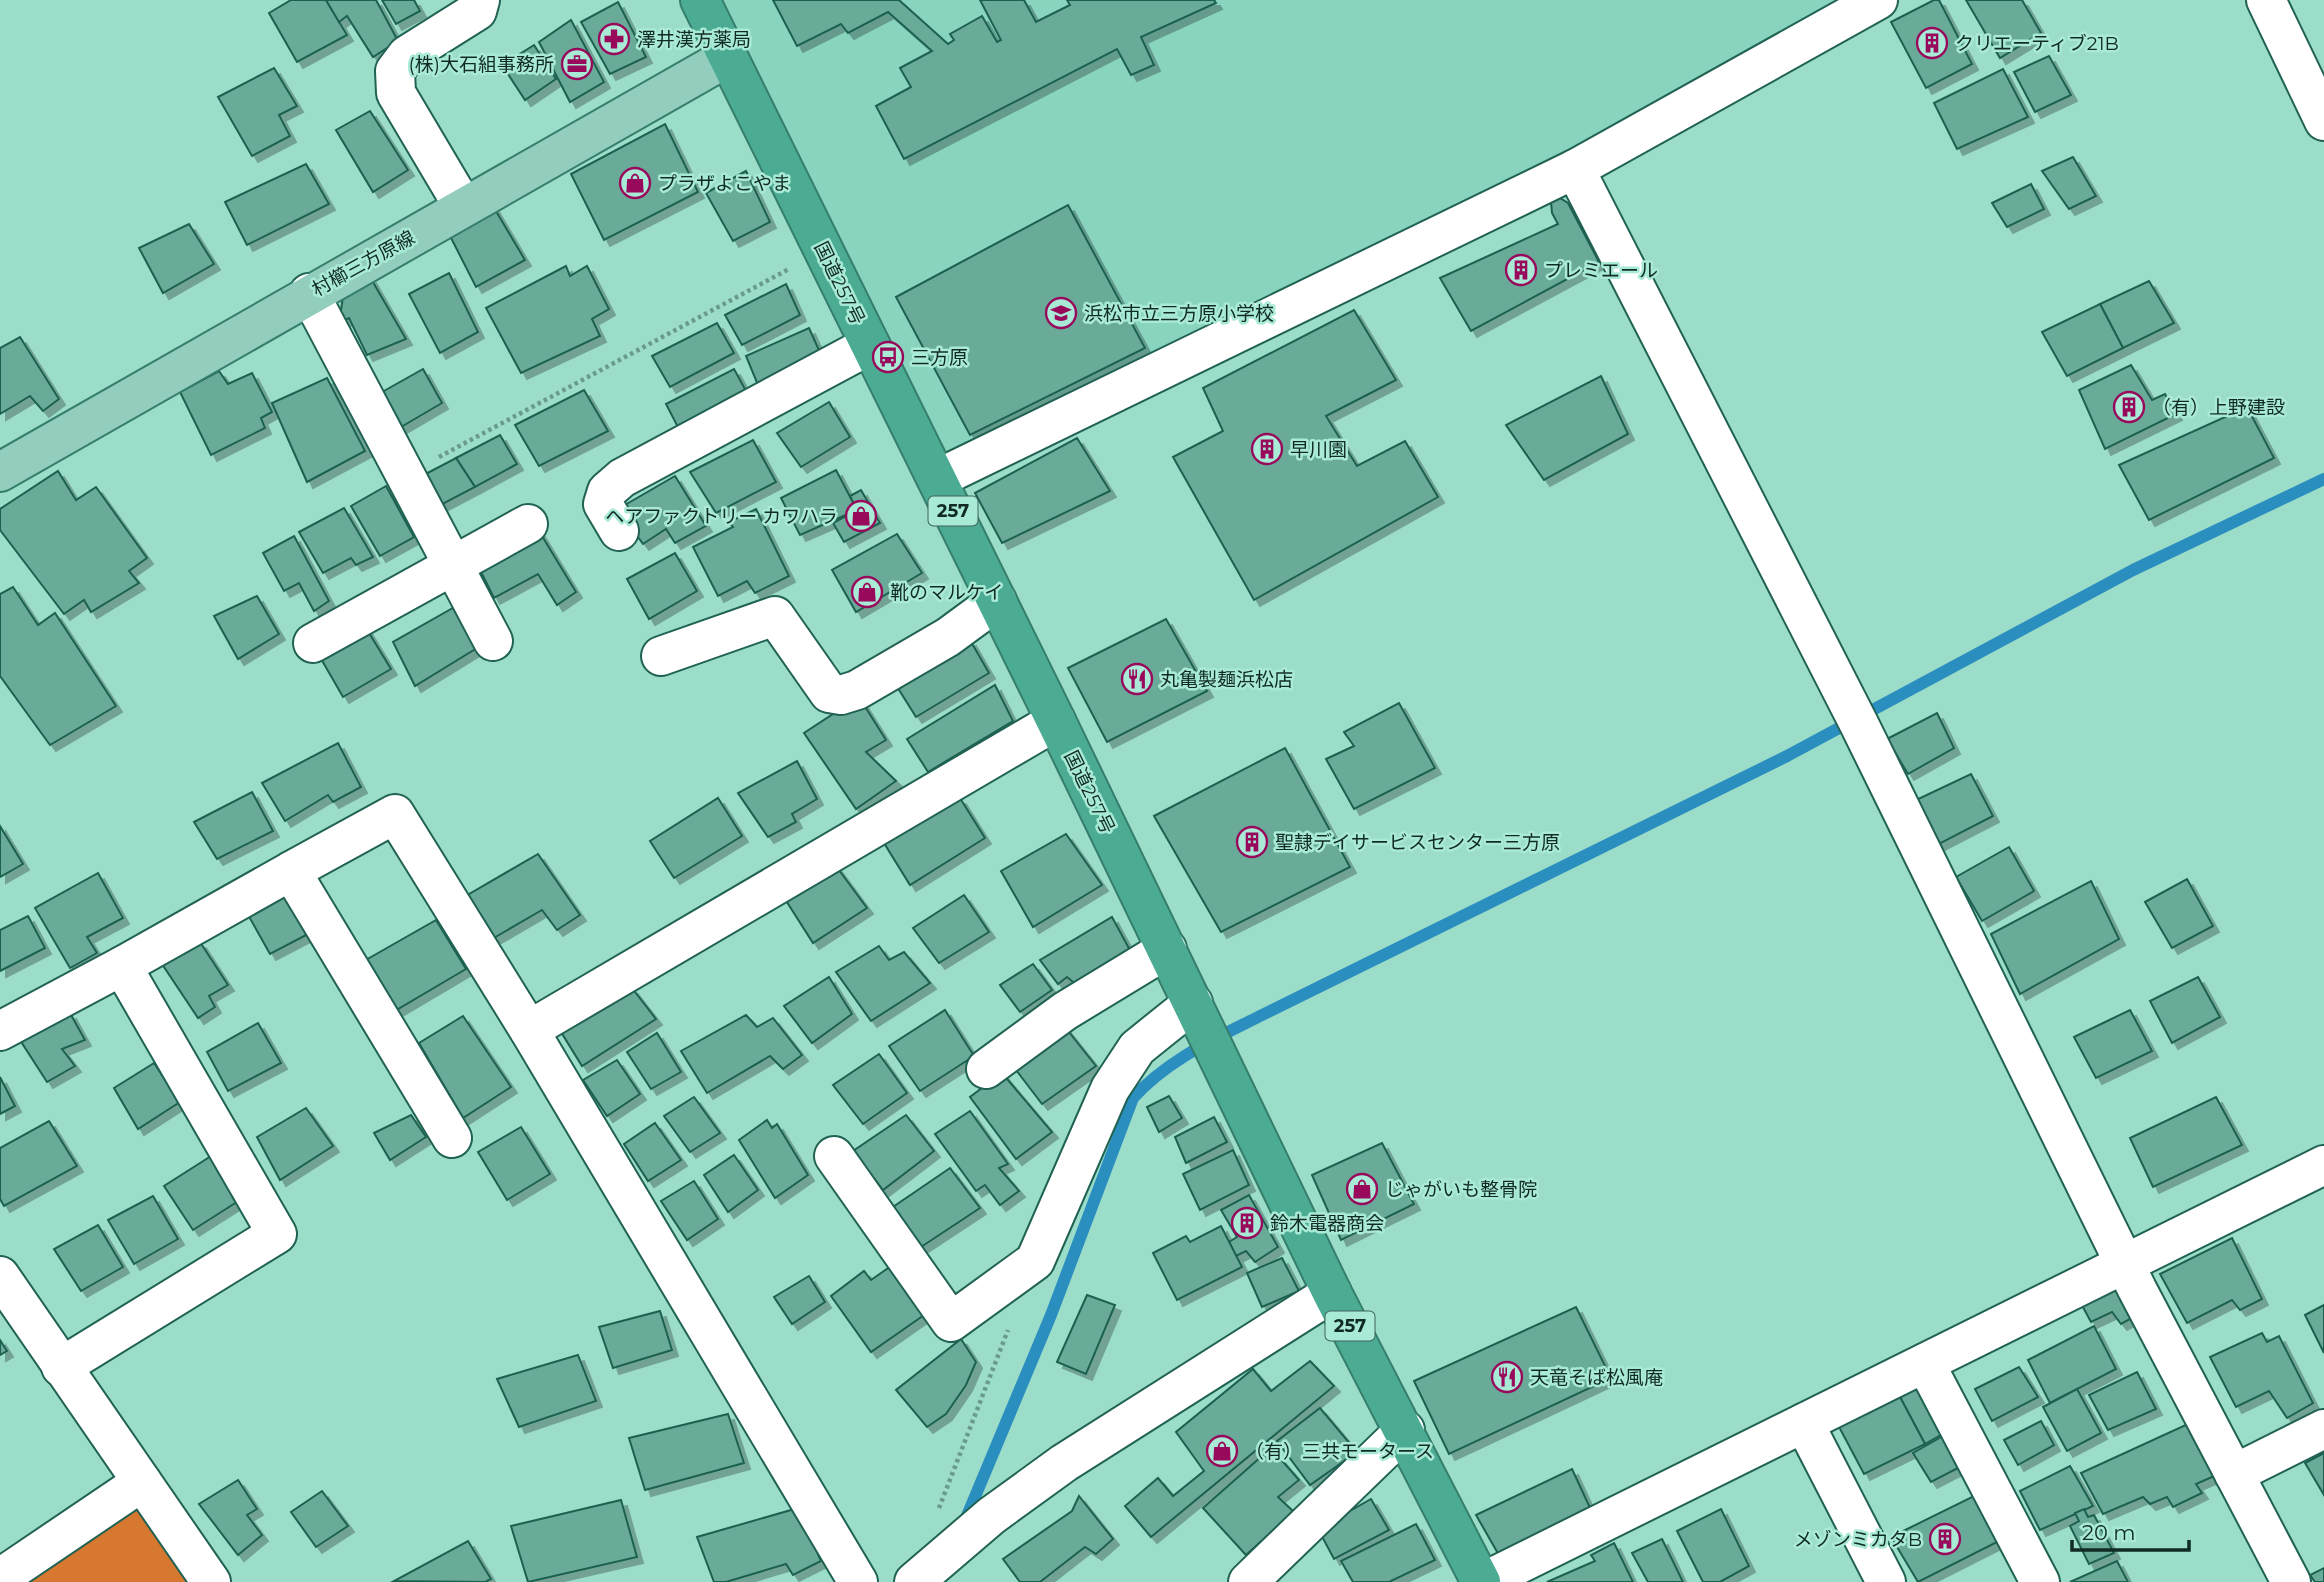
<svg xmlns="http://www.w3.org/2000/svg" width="2324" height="1582" viewBox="0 0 2324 1582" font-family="Montserrat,'Noto Sans JP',sans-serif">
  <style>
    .built { fill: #89d4bf }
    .forest { fill: #d67830 }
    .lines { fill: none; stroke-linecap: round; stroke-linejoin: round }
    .stream { stroke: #2a8ebe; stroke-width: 12 }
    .building { fill: #6aaa98; stroke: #1d6050; stroke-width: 2; filter: url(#shadow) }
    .minor-casing { stroke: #206253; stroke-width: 42 }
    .major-casing { stroke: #367e6c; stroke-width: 42 }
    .highway-casing { stroke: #367e6c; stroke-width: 42 }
    .path { stroke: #699b8d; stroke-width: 4.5; stroke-dasharray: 3.5 3.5; stroke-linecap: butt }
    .minor { stroke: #fff; stroke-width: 38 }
    .major { stroke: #93cdbe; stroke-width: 38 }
    .highway { stroke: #4bab93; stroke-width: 38 }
    .labels { text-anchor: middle; stroke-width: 5; stroke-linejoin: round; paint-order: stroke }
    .shield { fill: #a9ead7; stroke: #3e645a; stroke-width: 2 }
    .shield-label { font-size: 18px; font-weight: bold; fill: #102a24 }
    .poi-label { font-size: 19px; fill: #102a24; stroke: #a9ead7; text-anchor: start }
    .street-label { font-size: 19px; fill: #102a24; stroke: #a9ead7 }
  </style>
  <defs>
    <filter id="shadow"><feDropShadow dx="6" dy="6" stdDeviation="0" flood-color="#0004"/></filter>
  </defs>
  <rect width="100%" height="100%" fill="#9cddca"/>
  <path class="built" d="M723,0H1845L1542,170L947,456Z"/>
  <path class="forest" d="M136,1504L188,1582H17Z"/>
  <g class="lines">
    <path class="stream" d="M964,1523L1051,1315L1133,1098C1169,1059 1213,1040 1260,1016L1787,756L2133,570L2324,479"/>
  </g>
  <g class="building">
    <path d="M291,0H326L347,35L297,62L269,13Z"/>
    <path d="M326,0H376L398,41L373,57L347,16L339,22Z"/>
    <path d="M382,0H414L420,11L396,24Z"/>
    <path d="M773,0H899L948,44L954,40L950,34L982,16L997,42L1001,40L980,0H1024L1036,22L1070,5L1067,0H1214L1216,3L1141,37L1154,65L1131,75L1117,49L904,159L876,106L911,87L900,68L932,51L888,12L848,33L841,24L797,46Z"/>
    <path d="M1934,0H1939L1972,64L1926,88L1891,22Z"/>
    <path d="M1966,0H2022L2041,33L2000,58Z"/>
    <path d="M618,2L646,57L610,74L581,22Z"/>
    <path d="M571,20L604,82L570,102L539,42Z"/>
    <path d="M534,45L556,79L525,100L502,65Z"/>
    <path d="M2049,56L2071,95L2035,112L2014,72Z"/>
    <path d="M274,68L297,106L279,115L290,136L252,156L218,97Z"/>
    <path d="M2003,69L2028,117L1957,149L1934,103Z"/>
    <path d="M370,111L408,170L373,192L336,130Z"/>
    <path d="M665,124L698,192L604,240L571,174Z"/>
    <path d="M2073,157L2096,196L2069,209L2042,171Z"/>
    <path d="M306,164L329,204L247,245L225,202Z"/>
    <path d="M746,171L770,222L733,241L706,193Z"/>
    <path d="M2031,184L2044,209L2007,227L1992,203Z"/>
    <path d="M1560,198L1568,203L1599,262L1471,331L1440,278L1558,224L1552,213L1551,202Z"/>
    <path d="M1068,205L1145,348L970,435L896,297Z"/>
    <path d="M493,206L525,260L476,287L448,232Z"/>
    <path d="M189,224L214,264L163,293L139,248Z"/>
    <path d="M566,266L570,276L587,266L609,309L592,319L600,336L521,373L486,308Z"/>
    <path d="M449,273L478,332L440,353L409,294Z"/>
    <path d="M370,277L406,339L367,355L349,318L339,323L344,290Z"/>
    <path d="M2149,281L2174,323L2123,348L2100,304Z"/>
    <path d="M786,284L800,315L742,345L725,315Z"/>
    <path d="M2100,304L2123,348L2067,376L2042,332Z"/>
    <path d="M1354,310L1396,380L1326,416L1357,466L1405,441L1438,497L1254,600L1173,457L1223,431L1203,388Z"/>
    <path d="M717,323L734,353L670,387L652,356Z"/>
    <path d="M809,328L823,359L760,390L746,356Z"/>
    <path d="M20,337L59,399L43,411L30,396L0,414V348Z"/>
    <path d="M2131,365L2152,400L2165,394L2176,414L2105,449L2079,390Z"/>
    <path d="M423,369L442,403L396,430L375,396Z"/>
    <path d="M734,369L751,400L683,437L666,404Z"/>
    <path d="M219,371L228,384L252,373L272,412L261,418L265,428L211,455L180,392Z"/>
    <path d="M1601,376L1628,434L1544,480L1506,425Z"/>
    <path d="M327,378L365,451L307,482L272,403Z"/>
    <path d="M584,390L608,431L539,466L515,425Z"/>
    <path d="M829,402L850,437L801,467L777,433Z"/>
    <path d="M2247,407L2274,458L2149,520L2119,465Z"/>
    <path d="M500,435L517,464L475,487L456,458Z"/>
    <path d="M1077,438L1110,491L1002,543L975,493Z"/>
    <path d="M753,440L776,482L716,513L690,472Z"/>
    <path d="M456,458L475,487L435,508L418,478Z"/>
    <path d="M836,470L857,510L800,535L781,498Z"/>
    <path d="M58,471L76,500L96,487L147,558L129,571L139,583L91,612L84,600L64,614L0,530V509Z"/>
    <path d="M675,476L706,526L675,543L666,529L643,544L618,509Z"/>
    <path d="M386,486L414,537L380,556L351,506Z"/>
    <path d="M861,490L880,523L844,542L833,523L857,510L850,496Z"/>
    <path d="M344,508L373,557L356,565L351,558L323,573L299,532Z"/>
    <path d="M756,509L789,576L755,593L747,581L718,596L693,547L733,527L729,522Z"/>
    <path d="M539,531L576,592L557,605L538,574L494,598L478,566Z"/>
    <path d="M897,534L922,573L856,612L832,570Z"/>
    <path d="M294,536L329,601L314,611L299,583L284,591L263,553Z"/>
    <path d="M675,553L697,591L649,619L627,579Z"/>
    <path d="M13,587L38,625L55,613L116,706L50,745L0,676V594Z"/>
    <path d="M257,596L279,634L238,659L214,616Z"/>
    <path d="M458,605L482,645L415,686L393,642Z"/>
    <path d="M1166,619L1207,691L1107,742L1068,668Z"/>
    <path d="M366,628L391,669L343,697L320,657Z"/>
    <path d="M970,640L989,673L916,717L896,685Z"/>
    <path d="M995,685L1013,721L928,772L907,739Z"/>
    <path d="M859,697L886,740L866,752L896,781L856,809L804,733Z"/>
    <path d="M1399,703L1435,768L1354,809L1326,759L1354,746L1344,732Z"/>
    <path d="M1937,713L1954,748L1908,774L1887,739Z"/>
    <path d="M338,743L361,787L333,802L328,795L285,821L262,783Z"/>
    <path d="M1285,748L1350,867L1221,932L1154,816Z"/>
    <path d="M797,761L817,799L792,814L796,822L768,837L738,793Z"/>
    <path d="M1971,774L1993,816L1937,845L1914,801Z"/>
    <path d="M252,792L273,831L217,859L194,822Z"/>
    <path d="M718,798L742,836L674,878L650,841Z"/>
    <path d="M960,798L985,838L910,885L884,843Z"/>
    <path d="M0,826L23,864L0,877Z"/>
    <path d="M1066,834L1102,885L1033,927L1001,871Z"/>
    <path d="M2009,847L2034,891L1982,921L1956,877Z"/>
    <path d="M538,854L580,915L557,930L542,910L492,939L464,897Z"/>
    <path d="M836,866L867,908L813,943L785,899Z"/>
    <path d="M98,873L123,918L87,937L97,953L70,968L35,908Z"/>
    <path d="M2187,879L2213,926L2172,948L2145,902Z"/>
    <path d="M2091,881L2119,939L2020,994L1991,934Z"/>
    <path d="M287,892L310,933L270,954L247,913Z"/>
    <path d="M964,895L989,932L939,963L913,928Z"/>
    <path d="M28,916L45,948L0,971V930Z"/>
    <path d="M1112,917L1131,952L1079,987L1067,977L1058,984L1040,960Z"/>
    <path d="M436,920L466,969L393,1012L364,961Z"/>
    <path d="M200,942L228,985L209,996L215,1007L198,1018L162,964Z"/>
    <path d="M879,946L889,960L904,952L930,983L871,1021L836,972Z"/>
    <path d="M1033,964L1052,990L1020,1012L1000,985Z"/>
    <path d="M829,977L852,1014L812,1043L784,1006Z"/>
    <path d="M2198,977L2220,1017L2172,1043L2150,1001Z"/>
    <path d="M632,988L656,1019L582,1066L561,1032Z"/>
    <path d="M945,1010L974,1056L920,1091L889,1046Z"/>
    <path d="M2130,1010L2152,1051L2096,1078L2074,1037Z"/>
    <path d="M70,1013L85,1040L62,1049L75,1066L47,1082L20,1040Z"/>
    <path d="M746,1015L757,1027L773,1018L802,1055L783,1069L770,1056L707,1093L681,1051Z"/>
    <path d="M463,1016L511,1087L463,1118L419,1043Z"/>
    <path d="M258,1023L281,1063L228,1091L207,1052Z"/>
    <path d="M1065,1027L1096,1066L1042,1104L1013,1066Z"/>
    <path d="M657,1033L681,1072L651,1089L627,1052Z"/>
    <path d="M879,1054L907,1093L863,1124L833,1085Z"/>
    <path d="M617,1060L640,1094L607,1116L583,1080Z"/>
    <path d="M154,1063L180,1102L138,1129L114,1088Z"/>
    <path d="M1002,1073L1052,1132L1016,1159L970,1097Z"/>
    <path d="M0,1077L15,1106L0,1114Z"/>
    <path d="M1169,1096L1182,1118L1159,1132L1147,1107Z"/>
    <path d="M694,1097L720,1133L690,1152L664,1116Z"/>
    <path d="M2216,1097L2242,1145L2153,1187L2130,1138Z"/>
    <path d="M306,1108L333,1146L280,1180L257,1137Z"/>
    <path d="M970,1111L1008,1164L999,1168L1019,1191L1000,1205L985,1185L976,1191L935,1134Z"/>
    <path d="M411,1115L426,1137L390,1160L374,1133Z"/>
    <path d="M906,1115L934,1151L883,1190L853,1151Z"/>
    <path d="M1214,1117L1227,1142L1186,1163L1175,1137Z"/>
    <path d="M767,1120L772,1128L777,1124L808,1175L775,1198L739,1140Z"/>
    <path d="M49,1121L77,1166L4,1206L0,1199V1148Z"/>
    <path d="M655,1123L681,1160L648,1181L624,1144Z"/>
    <path d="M521,1127L550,1174L507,1200L478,1152Z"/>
    <path d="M1382,1143L1414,1204L1341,1240L1312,1175Z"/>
    <path d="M1233,1150L1249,1185L1200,1210L1183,1174Z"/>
    <path d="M734,1155L758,1190L728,1212L704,1175Z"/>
    <path d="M211,1156L240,1200L193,1230L164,1186Z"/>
    <path d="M950,1168L980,1208L918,1249L890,1209Z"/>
    <path d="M694,1181L718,1219L687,1240L661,1201Z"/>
    <path d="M1249,1195L1278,1247L1255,1262L1246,1251L1236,1256L1229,1242L1237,1237L1221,1210Z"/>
    <path d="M153,1196L178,1239L134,1264L108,1220Z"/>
    <path d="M98,1225L123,1267L81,1291L54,1249Z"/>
    <path d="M1221,1226L1242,1267L1177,1300L1153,1253L1186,1236L1190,1242Z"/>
    <path d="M2232,1238L2262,1299L2240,1310L2232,1300L2187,1323L2160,1274Z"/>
    <path d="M1282,1258L1299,1291L1262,1307L1247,1273Z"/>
    <path d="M894,1264L927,1313L871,1352L831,1296L864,1271L871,1280Z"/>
    <path d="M2122,1275L2141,1313L2121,1324L2112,1312L2091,1322L2078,1298Z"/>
    <path d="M809,1276L825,1302L792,1324L774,1297Z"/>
    <path d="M1087,1295L1115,1305L1086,1374L1057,1362Z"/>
    <path d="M2324,1305V1353L2305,1315Z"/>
    <path d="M1576,1307L1611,1378L1449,1454L1414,1381Z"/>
    <path d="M660,1311L672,1350L613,1368L599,1327Z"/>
    <path d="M2094,1326L2116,1369L2050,1403L2028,1360Z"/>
    <path d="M2262,1333L2267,1342L2279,1336L2313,1403L2287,1418L2269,1391L2236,1407L2210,1357Z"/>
    <path d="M961,1339L976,1362L966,1385L946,1414L927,1427L896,1390Z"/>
    <path d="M0,1340L7,1351L0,1355Z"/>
    <path d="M578,1355L596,1401L519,1427L497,1379Z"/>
    <path d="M1310,1361L1334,1386L1151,1537L1125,1506L1158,1478L1173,1496L1204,1471L1176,1432L1253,1369L1271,1391Z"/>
    <path d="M2019,1367L2038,1397L1992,1421L1975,1389Z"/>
    <path d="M2137,1372L2156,1409L2108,1430L2089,1395Z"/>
    <path d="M1920,1386L1946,1432L1925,1444L1900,1397Z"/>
    <path d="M2077,1389L2101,1433L2067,1451L2043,1407Z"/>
    <path d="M1900,1397L1925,1444L1864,1474L1838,1425Z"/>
    <path d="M1320,1408L1357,1452L1310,1485L1277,1441Z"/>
    <path d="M728,1414L744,1463L645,1490L629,1438Z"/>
    <path d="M2041,1421L2054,1445L2018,1465L2004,1440Z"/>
    <path d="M2190,1423L2219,1474L2196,1484L2202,1493L2173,1507L2167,1497L2150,1504L2143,1497L2103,1514L2081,1473Z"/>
    <path d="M1943,1436L1960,1467L1931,1482L1913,1453Z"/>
    <path d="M1271,1448L1299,1480L1278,1497L1294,1512L1246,1555L1203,1508Z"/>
    <path d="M2324,1453V1495L2305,1463Z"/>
    <path d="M2070,1466L2093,1506L2040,1530L2020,1491Z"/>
    <path d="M1572,1469L1592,1512L1500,1557L1476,1515Z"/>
    <path d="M238,1480L257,1509L247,1515L262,1535L238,1555L199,1504Z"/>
    <path d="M322,1491L348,1526L316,1547L291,1512Z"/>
    <path d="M1079,1496L1113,1539L1096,1554L1085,1547L1040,1582H1020L1003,1559L1072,1511Z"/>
    <path d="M1974,1496L1999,1541L1918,1582L1891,1537Z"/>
    <path d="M1371,1499L1389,1530L1334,1559L1318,1529Z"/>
    <path d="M621,1500L637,1557L528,1582L511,1526Z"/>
    <path d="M798,1508L821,1561L793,1575L786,1564L726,1582H714L697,1537Z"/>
    <path d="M1721,1509L1749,1566L1720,1582H1703L1677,1531Z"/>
    <path d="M2084,1509L2088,1517L2094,1515L2114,1553L2089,1564L2070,1526L2079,1521L2075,1513Z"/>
    <path d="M1416,1524L1435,1560L1389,1582H1353L1341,1561Z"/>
    <path d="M1662,1539L1683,1582H1648L1632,1553Z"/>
    <path d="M468,1541L491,1579L485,1582L394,1581Z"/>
    <path d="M1614,1543L1633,1582H1547L1595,1561L1591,1555Z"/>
    <path d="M2117,1561L2128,1582H2070Z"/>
    <path d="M2324,1568V1582H2315L2310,1575Z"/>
  </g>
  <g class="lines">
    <g class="minor-casing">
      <g id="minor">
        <path d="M2266,0L2324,121"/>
        <path d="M1575,169L1859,724L2137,1289L2291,1582"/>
        <path d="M463,206L396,93L395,71L407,55L477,11L480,0"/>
        <path d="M309,293L493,641"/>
        <path d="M937,479L1575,169L1878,0"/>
        <path d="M619,531L603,504L607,491L622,478L870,345"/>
        <path d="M313,643L528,524"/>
        <path d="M661,656L775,616L829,693L841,695L857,690L948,637L997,601"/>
        <path d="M122,966L291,871"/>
        <path d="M529,1030L1056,721"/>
        <path d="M0,1031L122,966L277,1234L61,1367"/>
        <path d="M986,1069L1065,1011L1167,949"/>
        <path d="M452,1138L291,871L395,814L529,1030L858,1582"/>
        <path d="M834,1156L951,1322L1035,1261L1110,1089L1137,1048L1193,1003"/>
        <path d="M0,1276L211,1582"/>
        <path d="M1925,1363L2040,1582"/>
        <path d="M1804,1423L1886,1582"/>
        <path d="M2234,1474L2324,1429"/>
        <path d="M0,1578L142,1482"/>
        <path d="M914,1582L991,1516L1064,1463L1332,1293"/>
        <path d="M1248,1582L1405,1430"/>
        <path d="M1483,1582L2324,1165"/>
      </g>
    </g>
    <g class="major-casing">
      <path id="major" d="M0,472L728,57"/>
    </g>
    <g class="highway-casing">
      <path id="highway" d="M700,0L1056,721L1332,1293L1481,1582"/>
    </g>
    <g class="path">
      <path d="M439,457L789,269"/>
      <path d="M939,1508L1008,1330"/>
    </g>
    <use href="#minor" class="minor"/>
    <use href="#major" class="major"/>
    <use href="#highway" class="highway"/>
  </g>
  <defs>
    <g id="pharmacy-ring" transform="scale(1.575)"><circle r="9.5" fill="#a9ead7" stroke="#99095b" stroke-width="1.5"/><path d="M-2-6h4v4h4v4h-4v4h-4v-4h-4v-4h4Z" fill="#99095b"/></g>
    <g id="building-ring" transform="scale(1.575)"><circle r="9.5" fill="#a9ead7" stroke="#99095b" stroke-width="1.5"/><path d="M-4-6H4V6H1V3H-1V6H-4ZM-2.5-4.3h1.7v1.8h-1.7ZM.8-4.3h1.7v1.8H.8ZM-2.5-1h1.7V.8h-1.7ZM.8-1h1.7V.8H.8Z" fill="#99095b"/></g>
    <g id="office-ring" transform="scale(1.575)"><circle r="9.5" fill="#a9ead7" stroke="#99095b" stroke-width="1.5"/><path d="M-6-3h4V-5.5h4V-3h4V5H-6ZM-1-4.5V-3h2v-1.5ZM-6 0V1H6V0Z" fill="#99095b"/></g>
    <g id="shop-ring" transform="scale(1.575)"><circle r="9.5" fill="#a9ead7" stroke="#99095b" stroke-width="1.5"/><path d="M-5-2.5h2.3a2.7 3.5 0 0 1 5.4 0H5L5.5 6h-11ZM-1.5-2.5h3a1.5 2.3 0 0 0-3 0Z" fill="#99095b"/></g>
    <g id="school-ring" transform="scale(1.575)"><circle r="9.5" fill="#a9ead7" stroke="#99095b" stroke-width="1.5"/><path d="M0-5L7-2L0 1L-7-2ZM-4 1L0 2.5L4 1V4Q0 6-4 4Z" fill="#99095b"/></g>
    <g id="bus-ring" transform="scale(1.575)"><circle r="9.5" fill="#a9ead7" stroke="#99095b" stroke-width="1.5"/><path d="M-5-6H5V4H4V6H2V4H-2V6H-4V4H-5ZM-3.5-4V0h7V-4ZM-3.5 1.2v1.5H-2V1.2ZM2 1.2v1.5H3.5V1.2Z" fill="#99095b"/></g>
    <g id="restaurant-ring" transform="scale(1.575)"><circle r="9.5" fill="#a9ead7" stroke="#99095b" stroke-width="1.5"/><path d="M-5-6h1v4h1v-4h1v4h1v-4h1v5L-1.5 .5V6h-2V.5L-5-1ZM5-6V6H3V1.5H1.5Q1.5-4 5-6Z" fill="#99095b"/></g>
  </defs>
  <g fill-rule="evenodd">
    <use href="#pharmacy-ring" x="614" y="39"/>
    <use href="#building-ring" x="1932" y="43"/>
    <use href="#office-ring" x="577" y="64"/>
    <use href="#shop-ring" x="635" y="183"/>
    <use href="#building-ring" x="1521" y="270"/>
    <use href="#school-ring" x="1061" y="313"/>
    <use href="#bus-ring" x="888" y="357"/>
    <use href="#building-ring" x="2129" y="407"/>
    <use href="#building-ring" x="1267" y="449"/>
    <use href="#shop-ring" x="861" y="516"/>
    <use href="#shop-ring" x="867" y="592"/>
    <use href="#restaurant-ring" x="1137" y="679"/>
    <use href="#building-ring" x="1252" y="842"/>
    <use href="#shop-ring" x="1362" y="1189"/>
    <use href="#building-ring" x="1247" y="1223"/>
    <use href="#restaurant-ring" x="1507" y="1377"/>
    <use href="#shop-ring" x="1222" y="1451"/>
    <use href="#building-ring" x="1945" y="1539"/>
  </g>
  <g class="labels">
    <g class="shield">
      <rect x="928.5" y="496.5" width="49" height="29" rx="5"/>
      <rect x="1325.5" y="1311.5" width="49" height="29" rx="5"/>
    </g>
    <g class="shield-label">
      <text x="953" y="517">257</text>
      <text x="1350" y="1332">257</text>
    </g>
    <g class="poi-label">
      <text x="637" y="46">澤井漢方薬局</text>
      <text x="1955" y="50">クリエーティブ21B</text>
      <text x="554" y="71" text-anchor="end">(株)大石組事務所</text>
      <text x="658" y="190">プラザよこやま</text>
      <text x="1544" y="277">プレミエール</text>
      <text x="1084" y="320">浜松市立三方原小学校</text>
      <text x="911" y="364">三方原</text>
      <text x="2152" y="414">（有）上野建設</text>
      <text x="1290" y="456">早川園</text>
      <text x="838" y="523" text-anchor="end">ヘアファクトリー カワハラ</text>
      <text x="890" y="599">靴のマルケイ</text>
      <text x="1160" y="686">丸亀製麺浜松店</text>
      <text x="1275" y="849">聖隷デイサービスセンター三方原</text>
      <text x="1385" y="1196">じゃがいも整骨院</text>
      <text x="1270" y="1230">鈴木電器商会</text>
      <text x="1530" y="1384">天竜そば松風庵</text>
      <text x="1245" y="1458">（有）三共モータース</text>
      <text x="1922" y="1546" text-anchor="end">メゾンミカタB</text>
    </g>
    <g class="street-label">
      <text transform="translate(363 263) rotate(-29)" y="7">村櫛三方原線</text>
      <text transform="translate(840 283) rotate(64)" y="7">国道257号</text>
      <text transform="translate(1090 792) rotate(64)" y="7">国道257号</text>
    </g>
  </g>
  <path d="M2072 1540v10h117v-10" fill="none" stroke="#102a24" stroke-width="3.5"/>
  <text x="2082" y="1540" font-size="21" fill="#102a24" stroke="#a9ead7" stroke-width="5" paint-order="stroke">20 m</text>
</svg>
